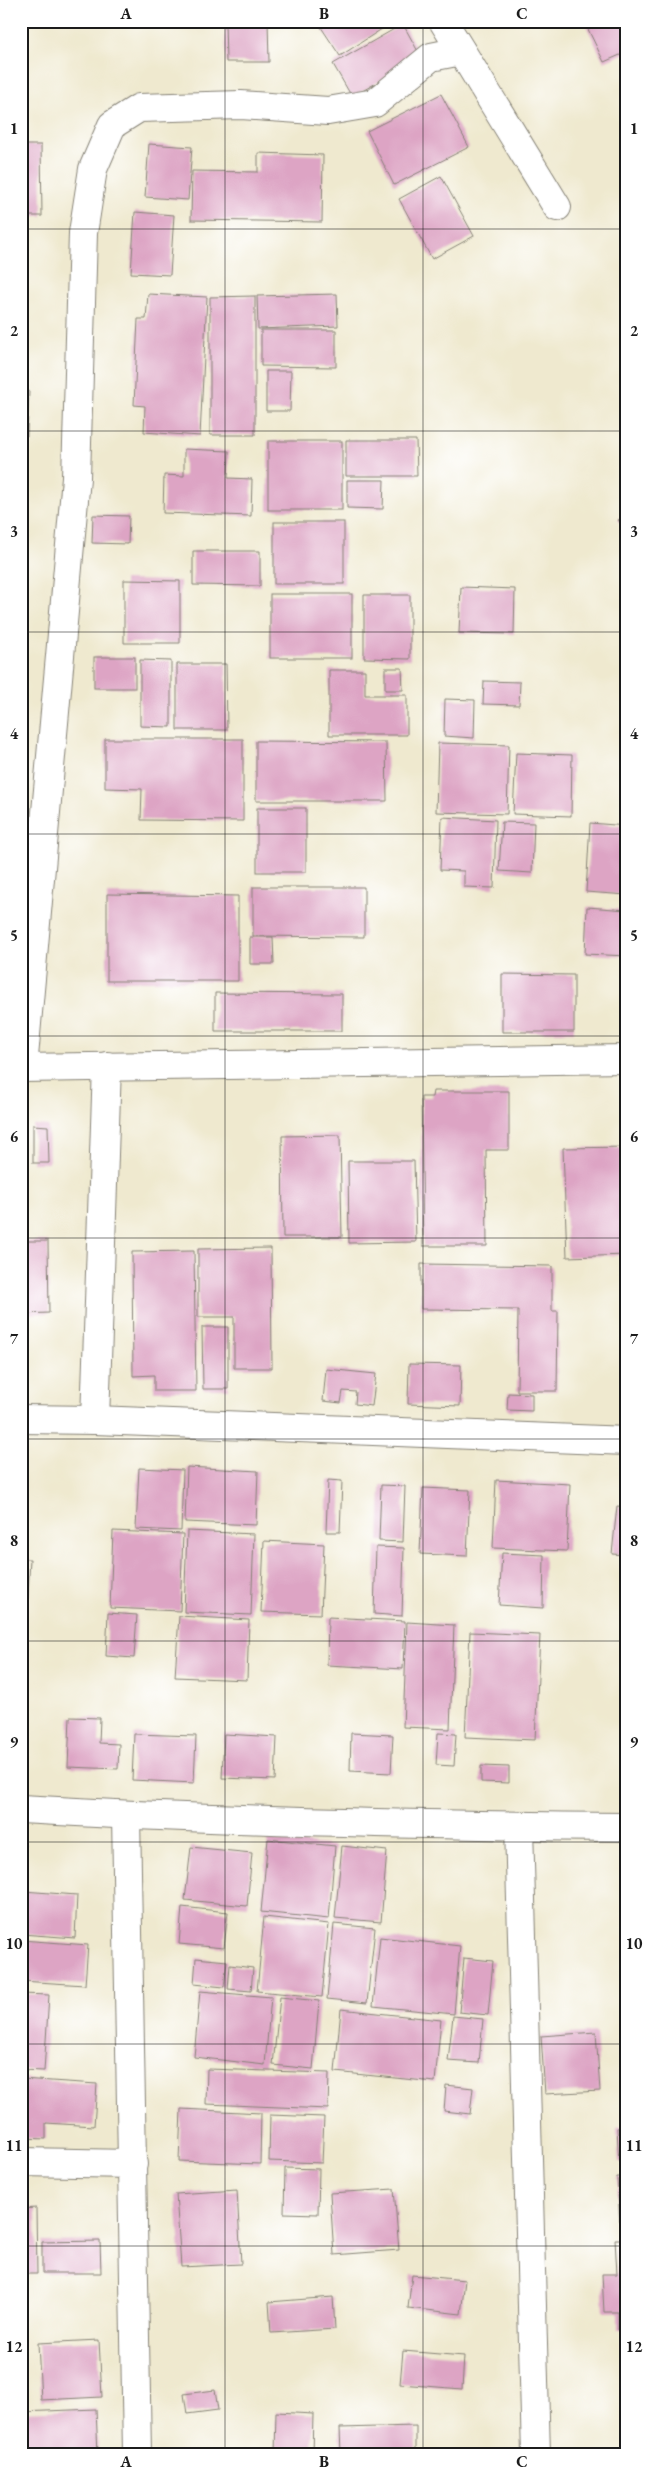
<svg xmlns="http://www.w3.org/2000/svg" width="648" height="2475" viewBox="0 0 648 2475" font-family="'EB Garamond',serif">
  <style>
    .building { fill: #dda4c4 }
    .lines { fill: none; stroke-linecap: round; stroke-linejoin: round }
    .minor-casing { stroke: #868276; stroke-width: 30 }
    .minor { stroke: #fff; stroke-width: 28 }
    .grid { fill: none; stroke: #1c1c1c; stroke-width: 1; stroke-opacity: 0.55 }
    .neatline { fill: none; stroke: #1c1c1c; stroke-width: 2 }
    .grid-label { font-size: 16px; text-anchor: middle; font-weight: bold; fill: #1c1c1c }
  </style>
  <rect width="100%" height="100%" fill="#fff"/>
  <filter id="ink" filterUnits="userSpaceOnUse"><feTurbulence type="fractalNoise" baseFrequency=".02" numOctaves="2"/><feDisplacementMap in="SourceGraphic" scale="10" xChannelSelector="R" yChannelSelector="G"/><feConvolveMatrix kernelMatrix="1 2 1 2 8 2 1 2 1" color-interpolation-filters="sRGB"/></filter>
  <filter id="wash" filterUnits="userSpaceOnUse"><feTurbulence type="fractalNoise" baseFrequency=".0096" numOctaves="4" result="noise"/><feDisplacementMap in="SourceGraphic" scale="20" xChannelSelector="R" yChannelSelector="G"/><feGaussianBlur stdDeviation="1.12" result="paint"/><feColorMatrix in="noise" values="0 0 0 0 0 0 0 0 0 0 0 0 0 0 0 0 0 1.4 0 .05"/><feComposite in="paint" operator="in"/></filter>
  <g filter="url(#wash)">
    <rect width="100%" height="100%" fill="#efe9cf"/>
    <g id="blocks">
      <g class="building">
        <path d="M225,21H268L269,62H226Z"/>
        <path d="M317,21H386L388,25L340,56Z"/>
        <path d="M584,21H627V52L604,62Z"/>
        <path d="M403,24L421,57L352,97L333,64Z"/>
        <path d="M441,94L469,147L394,185L367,131Z"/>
        <path d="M149,144L192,147L188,200L145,197Z"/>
        <path d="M21,145H41L42,216H21Z"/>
        <path d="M258,153L323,155L322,222L191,220L192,171L258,172Z"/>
        <path d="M441,176L474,236L432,259L399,199Z"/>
        <path d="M135,212L174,215L170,275L131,273Z"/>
        <path d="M148,294L207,297L200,436L144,432L145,406L134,405L138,319H146Z"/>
        <path d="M337,294L338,326L258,329L257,296Z"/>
        <path d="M255,296V435H210V297Z"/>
        <path d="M261,330H336V367L261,366Z"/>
        <path d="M266,371H291L290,411H266Z"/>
        <path d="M21,390L29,391L27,436L21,435Z"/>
        <path d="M346,440H416L417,476H346Z"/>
        <rect x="268" y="441" width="74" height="69"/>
        <path d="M184,449L229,451L228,478L252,479L251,516L163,513L164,475L184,476Z"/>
        <path d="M347,480H384L383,509L347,508Z"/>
        <path d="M627,514V531L618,520Z"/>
        <path d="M93,515L129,516L128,544L92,543Z"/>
        <rect x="274" y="522" width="70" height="62"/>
        <path d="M193,551H260V586L193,585Z"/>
        <path d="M124,580L180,581V643H124Z"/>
        <path d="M461,587L515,589L514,634L459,633Z"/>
        <rect x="270" y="594" width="82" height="64"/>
        <path d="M364,595H410V659L364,658Z"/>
        <rect x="94" y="657" width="41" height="31"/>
        <path d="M140,660L171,661V727L140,726Z"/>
        <path d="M177,664H226L227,730H177Z"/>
        <path d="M385,668H402L403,690H385Z"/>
        <path d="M329,670H365V695H407V735H329Z"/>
        <path d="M484,681L520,682L519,705L483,704Z"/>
        <path d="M445,699L475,700L474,738L444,736Z"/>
        <path d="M105,739H243V821L141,820L142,789L105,788Z"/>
        <path d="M256,741L386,742L387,801H256Z"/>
        <path d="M438,743L509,745L507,814L436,812Z"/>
        <path d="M516,753L572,755L571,816L513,814Z"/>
        <rect x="257" y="808" width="49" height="64"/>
        <path d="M442,817L496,820L494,888L464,887V871L440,870Z"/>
        <path d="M502,822L534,823L532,873L499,871Z"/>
        <path d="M590,823L627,826V895L586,892Z"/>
        <path d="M253,887H364V937L253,936Z"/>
        <path d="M107,894L238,896V981H107Z"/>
        <path d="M587,907L627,910V956L585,954Z"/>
        <path d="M250,937H273L274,964H250Z"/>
        <path d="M502,974L574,975V1032H502Z"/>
        <path d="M215,993L342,994V1031H215Z"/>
        <path d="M433,1091H509V1150H486L487,1246H423L421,1097H432Z"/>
        <path d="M33,1125L48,1126L49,1163H33Z"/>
        <path d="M340,1135L342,1237H283L282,1136Z"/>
        <path d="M627,1147V1255L567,1257L563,1148Z"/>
        <path d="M348,1161H414L416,1242L349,1243Z"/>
        <path d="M21,1241H48L49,1313L21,1314Z"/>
        <path d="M271,1248L272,1368H234V1317H198V1249Z"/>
        <path d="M194,1251L196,1391H154V1375L133,1376L132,1252Z"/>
        <path d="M421,1264L552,1266V1311H558L557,1391H517L518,1310L421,1309Z"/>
        <path d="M202,1327H228V1389H203Z"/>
        <path d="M409,1364L461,1365L460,1406L408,1404Z"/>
        <path d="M326,1369L376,1374L372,1406L355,1404L356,1392L343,1391L341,1403L323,1401Z"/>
        <path d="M508,1393L532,1394V1411L507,1410Z"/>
        <path d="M187,1467L258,1471L256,1525L185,1522Z"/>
        <path d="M139,1468L183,1470L181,1531L136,1529Z"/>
        <path d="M328,1480L342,1481L340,1532H326Z"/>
        <path d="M496,1480L570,1484L567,1551L493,1548Z"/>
        <path d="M381,1485L405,1486L403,1542L379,1541Z"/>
        <path d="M423,1488L470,1490L467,1556L420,1554Z"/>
        <path d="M617,1506L627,1507V1555L612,1554Z"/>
        <path d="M113,1531L183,1534L180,1611L110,1608Z"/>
        <path d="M187,1531L254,1534L251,1615L184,1612Z"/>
        <path d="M264,1541L324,1544L321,1614L261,1612Z"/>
        <path d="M376,1547L404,1548L402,1616L374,1614Z"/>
        <path d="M502,1553L544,1555L543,1608L499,1605Z"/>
        <path d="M21,1559H30L27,1612H21Z"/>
        <path d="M108,1613L137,1615L134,1658L106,1656Z"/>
        <path d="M179,1616L249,1620L247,1680L175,1677Z"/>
        <path d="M328,1617L405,1621L403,1669L327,1665Z"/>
        <path d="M407,1622L454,1625L450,1729L403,1727Z"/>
        <path d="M470,1632L540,1635L535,1740L465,1737Z"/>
        <path d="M70,1717L100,1718L99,1743L119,1744L118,1769L68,1767Z"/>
        <path d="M625,1732L627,1733V1754L624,1753Z"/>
        <path d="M351,1733L393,1735L391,1773L350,1771Z"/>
        <path d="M438,1733L456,1734L454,1766L436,1765Z"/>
        <path d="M134,1734L196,1736L194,1783L132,1780Z"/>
        <path d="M224,1734L277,1737L275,1780L222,1778Z"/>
        <path d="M481,1766L509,1767V1783L481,1782Z"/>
        <path d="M268,1839L335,1846L329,1919L261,1912Z"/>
        <path d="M21,1845H25L23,1891L77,1895L75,1938L21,1934Z"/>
        <path d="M342,1846L387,1851L381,1922L335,1918Z"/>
        <path d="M191,1847L252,1853L247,1906L185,1900Z"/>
        <path d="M182,1907L228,1912L224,1948L179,1944Z"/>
        <path d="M264,1917L329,1924L322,1997L257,1991Z"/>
        <path d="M334,1924L375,1928L367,2003L327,1999Z"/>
        <path d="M380,1937L460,1946L454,2014L373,2006Z"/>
        <path d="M21,1940L88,1945L85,1985L21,1981Z"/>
        <path d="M196,1958L227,1961L224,1987L194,1984Z"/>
        <path d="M464,1958L493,1961L488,2015L459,2012Z"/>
        <path d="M230,1965L253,1968L251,1991L228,1989Z"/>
        <path d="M200,1991L271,1997L265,2065L194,2057Z"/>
        <path d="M21,1994L49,1995L44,2071L21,2070Z"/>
        <path d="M280,1997L319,2001L313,2069L273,2065Z"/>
        <path d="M341,2009L441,2020L435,2082L335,2072Z"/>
        <path d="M453,2016L483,2019L479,2063L448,2061Z"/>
        <path d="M596,2032L600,2091L545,2094L541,2036Z"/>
        <path d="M207,2069L329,2073L328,2109L206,2104Z"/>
        <path d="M21,2079L97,2084L94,2126L46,2123V2139L21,2138Z"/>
        <path d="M446,2085L473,2088L470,2114L444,2111Z"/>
        <path d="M181,2109L261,2113L260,2164L179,2161Z"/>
        <path d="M270,2115L324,2117L322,2163L269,2161Z"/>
        <path d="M627,2127V2162H619L617,2128Z"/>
        <path d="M285,2168L319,2169L318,2214L284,2213Z"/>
        <path d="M617,2177H627V2225L620,2226Z"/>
        <path d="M394,2189L399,2250L334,2255L330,2193Z"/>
        <path d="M237,2190L241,2264L181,2267L176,2194Z"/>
        <path d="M36,2208L37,2274H21V2209Z"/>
        <path d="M615,2239H627V2330H618V2312H604L602,2274H617Z"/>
        <path d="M100,2241L101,2273H42V2242Z"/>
        <path d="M412,2275L465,2280L461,2314L408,2308Z"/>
        <path d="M333,2297L335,2329L271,2333L269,2302Z"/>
        <path d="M99,2340L102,2397L41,2400L38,2343Z"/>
        <path d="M403,2351L464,2356L462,2389L400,2384Z"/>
        <path d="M215,2390L218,2410L187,2414L184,2394Z"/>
        <path d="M96,2409L98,2454H21V2412Z"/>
        <path d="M276,2412L313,2414L312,2454H275Z"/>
        <path d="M416,2426V2454H341L340,2428Z"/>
      </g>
    </g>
  </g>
  <g filter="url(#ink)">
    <use href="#blocks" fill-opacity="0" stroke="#868276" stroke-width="1"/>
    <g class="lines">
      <g class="minor-casing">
        <g id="minor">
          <path d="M443,21L557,207"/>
          <path d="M21,1068L627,1059"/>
          <path d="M23,1068L76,478L83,233L93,169L112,125L139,108L241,105L328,111L375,103L431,57L461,51"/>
          <path d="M21,1419L95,1420L627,1441"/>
          <path d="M95,1420L107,1066"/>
          <path d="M21,1809C223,1821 425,1825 627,1827"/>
          <path d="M126,1815L137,2454"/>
          <path d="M519,1826L536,2454"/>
          <path d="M21,2162L133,2164"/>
        </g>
      </g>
      <use href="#minor" class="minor"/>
    </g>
  </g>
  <path class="grid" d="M225,21V2454M423,21V2454M21,229H627M21,431H627M21,632H627M21,834H627M21,1036H627M21,1238H627M21,1439H627M21,1641H627M21,1842H627M21,2044H627M21,2246H627"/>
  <rect width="648" height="2475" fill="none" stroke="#fff" stroke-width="55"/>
  <rect x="28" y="28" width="592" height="2420" class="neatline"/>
  <g class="grid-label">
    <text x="126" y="19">A</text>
    <text x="324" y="19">B</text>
    <text x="522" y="19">C</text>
    <text x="14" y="134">1</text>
    <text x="634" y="134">1</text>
    <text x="14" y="336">2</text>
    <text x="634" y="336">2</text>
    <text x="14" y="537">3</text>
    <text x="634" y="537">3</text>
    <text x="14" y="739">4</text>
    <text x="634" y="739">4</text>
    <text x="14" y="941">5</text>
    <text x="634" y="941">5</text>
    <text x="14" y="1142">6</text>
    <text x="634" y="1142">6</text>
    <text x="14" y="1344">7</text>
    <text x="634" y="1344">7</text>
    <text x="14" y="1546">8</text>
    <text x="634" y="1546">8</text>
    <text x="14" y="1747">9</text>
    <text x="634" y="1747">9</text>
    <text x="14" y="1949">10</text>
    <text x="634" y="1949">10</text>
    <text x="14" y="2151">11</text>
    <text x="634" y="2151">11</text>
    <text x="14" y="2352">12</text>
    <text x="634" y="2352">12</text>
    <text x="126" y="2467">A</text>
    <text x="324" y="2467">B</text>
    <text x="522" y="2467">C</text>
  </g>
</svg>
